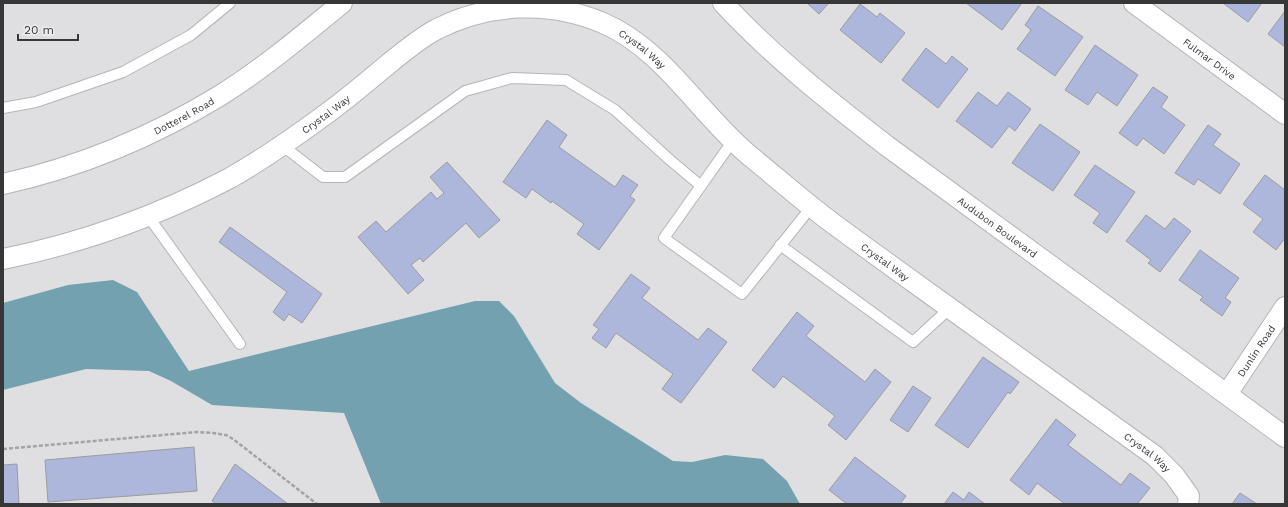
<svg xmlns="http://www.w3.org/2000/svg" width="1288" height="507" viewBox="0 0 1288 507" font-family="'Work Sans',sans-serif">
  <style>
    .water { fill: #74a1af }
    .building { fill: #adb6db; stroke: #9c9c9e }
    .lines { fill: none; stroke-linecap: round; stroke-linejoin: round }
    .lane-casing { stroke: #b4b5b8; stroke-width: 12 }
    .street-casing { stroke: #b4b5b8; stroke-width: 22 }
    .path { stroke: #a3a3a5; stroke-width: 2.5; stroke-dasharray: 4 2; stroke-linecap: butt }
    .lane { stroke: #fff; stroke-width: 10 }
    .street { stroke: #fff; stroke-width: 20 }
    .labels { text-anchor: middle; stroke-width: 3; stroke-linejoin: round; paint-order: stroke }
    .street-label { font-size: 10px; fill: #373738; stroke: #ecedef }
  </style>
  <rect width="100%" height="100%" fill="#dfdfe2"/>
  <path class="water" d="M113,280L137,292L189,371L475,301H499L514,316L555,383L581,403L673,461L692,462L725,455L763,459L787,481L800,504H381L344,413L212,405L171,381L149,371L86,369L3,390V303L68,285Z"/>
  <g class="building">
    <path d="M807,3H829L819,14Z"/>
    <path d="M966,3H1022L1002,30Z"/>
    <path d="M1223,3H1262L1248,22Z"/>
    <path d="M860,4L877,17L880,13L905,33L881,63L840,30Z"/>
    <path d="M1038,6L1083,37L1055,76L1017,49L1031,30L1025,25Z"/>
    <path d="M1285,11V47L1268,34Z"/>
    <path d="M1095,45L1138,75L1117,106L1097,92L1088,105L1065,90Z"/>
    <path d="M926,48L946,64L952,56L968,69L938,108L902,80Z"/>
    <path d="M1153,87L1168,97L1161,107L1185,125L1164,154L1143,138L1137,146L1119,133Z"/>
    <path d="M978,92L997,106L1008,92L1031,109L1015,131L1009,126L992,148L956,121Z"/>
    <path d="M547,120L567,135L559,147L615,187L623,175L638,185L630,196L635,200L599,250L577,234L584,224L552,201L551,203L532,189L526,198L503,182Z"/>
    <path d="M1040,124L1080,152L1053,191L1012,163Z"/>
    <path d="M1208,125L1221,134L1213,145L1240,164L1220,194L1198,179L1194,185L1175,173Z"/>
    <path d="M447,162L500,220L479,238L466,223L423,262L420,258L411,265L424,280L408,294L358,237L376,221L386,232L431,192L437,199L444,193L430,177Z"/>
    <path d="M1095,165L1135,192L1107,233L1093,223L1100,213L1074,195Z"/>
    <path d="M1265,175L1285,190V238L1276,250L1253,232L1263,219L1243,204Z"/>
    <path d="M1146,215L1165,229L1174,218L1191,231L1160,272L1148,263L1151,260L1126,241Z"/>
    <path d="M230,227L322,294L302,323L289,314L284,321L273,312L287,292L219,242Z"/>
    <path d="M1200,250L1239,278L1225,298L1231,302L1222,316L1200,300L1203,297L1179,280Z"/>
    <path d="M631,274L650,288L642,298L698,340L708,328L727,342L681,403L662,389L673,374L616,333L606,348L592,338L599,329L593,325Z"/>
    <path d="M797,312L814,326L806,336L865,382L875,369L891,382L846,440L828,425L835,416L783,376L774,388L752,370Z"/>
    <path d="M983,357L1019,382L1010,394L1008,392L968,448L935,425Z"/>
    <path d="M913,386L931,398L908,432L890,420Z"/>
    <path d="M1056,419L1076,435L1068,445L1121,485L1130,473L1150,488L1137,504H1065L1037,483L1029,495L1010,480Z"/>
    <path d="M194,447L197,491L48,502L45,460Z"/>
    <path d="M855,457L906,496L900,504H847L829,490Z"/>
    <path d="M17,464L19,504H3V465Z"/>
    <path d="M235,464L288,504H216L212,501Z"/>
    <path d="M953,492L964,500L969,492L985,504H944Z"/>
    <path d="M1240,493L1257,504H1232Z"/>
  </g>
  <g class="lines">
    <g class="lane-casing">
      <g id="lane">
        <path d="M3,108L36,102L123,72L191,35L230,3"/>
        <path d="M732,142L664,238L742,294L812,206"/>
        <path d="M283,146L323,177H345L465,91L512,78L566,80L615,110L670,160L701,186"/>
        <path d="M148,216L240,344"/>
        <path d="M780,245L913,342L950,308"/>
      </g>
    </g>
    <g class="street-casing">
      <g id="street">
        <path id="s1" d="M723,3C772,56 830,102 887,146L1285,437"/>
        <path id="s2" d="M1134,3L1285,114"/>
        <path id="s3" d="M3,184C80,167 154,136 221,95C264,68 303,35 342,3"/>
        <path id="s4" d="M3,259C82,243 158,216 230,178C262,160 292,139 322,117C346,100 369,80 392,61C406,50 420,38 437,29C489,3 549,0 603,23C664,49 700,115 750,156C777,178 803,201 831,222C862,245 894,268 926,291C1002,346 1079,401 1155,456L1174,475L1189,496L1188,504"/>
        <path id="s5" d="M1227,394L1285,307"/>
      </g>
    </g>
    <path class="path" d="M3,449L197,432L213,433L226,435L233,439L317,504"/>
    <use href="#lane" class="lane"/>
    <use href="#street" class="street"/>
  </g>
  <g class="labels">
    <g class="street-label">
      <text dy="4" stroke="none"><textPath href="#s4" startOffset="716">Crystal Way</textPath></text>
      <text dy="4" stroke="none"><textPath href="#s2" startOffset="94">Fulmar Drive</textPath></text>
      <text dy="4" stroke="none"><textPath href="#s4" startOffset="357">Crystal Way</textPath></text>
      <text dy="4" stroke="none"><textPath href="#s3" startOffset="194">Dotterel Road</textPath></text>
      <text dy="4" stroke="none"><textPath href="#s1" startOffset="355">Audubon Boulevard</textPath></text>
      <text dy="4" stroke="none"><textPath href="#s4" startOffset="1040">Crystal Way</textPath></text>
      <text dy="4" stroke="none"><textPath href="#s5" startOffset="52">Dunlin Road</textPath></text>
      <text dy="4" stroke="none"><textPath href="#s4" startOffset="1364">Crystal Way</textPath></text>
    </g>
  </g>
  <rect width="1288" height="507" fill="none" stroke="#373738" stroke-width="8"/>
  <path d="M18 34v6h60v-6" fill="none" stroke="#373738" stroke-width="2"/>
  <text x="24" y="34" font-size="12" fill="#373738" stroke="#ecedef" stroke-width="3" paint-order="stroke">20 m</text>
</svg>
